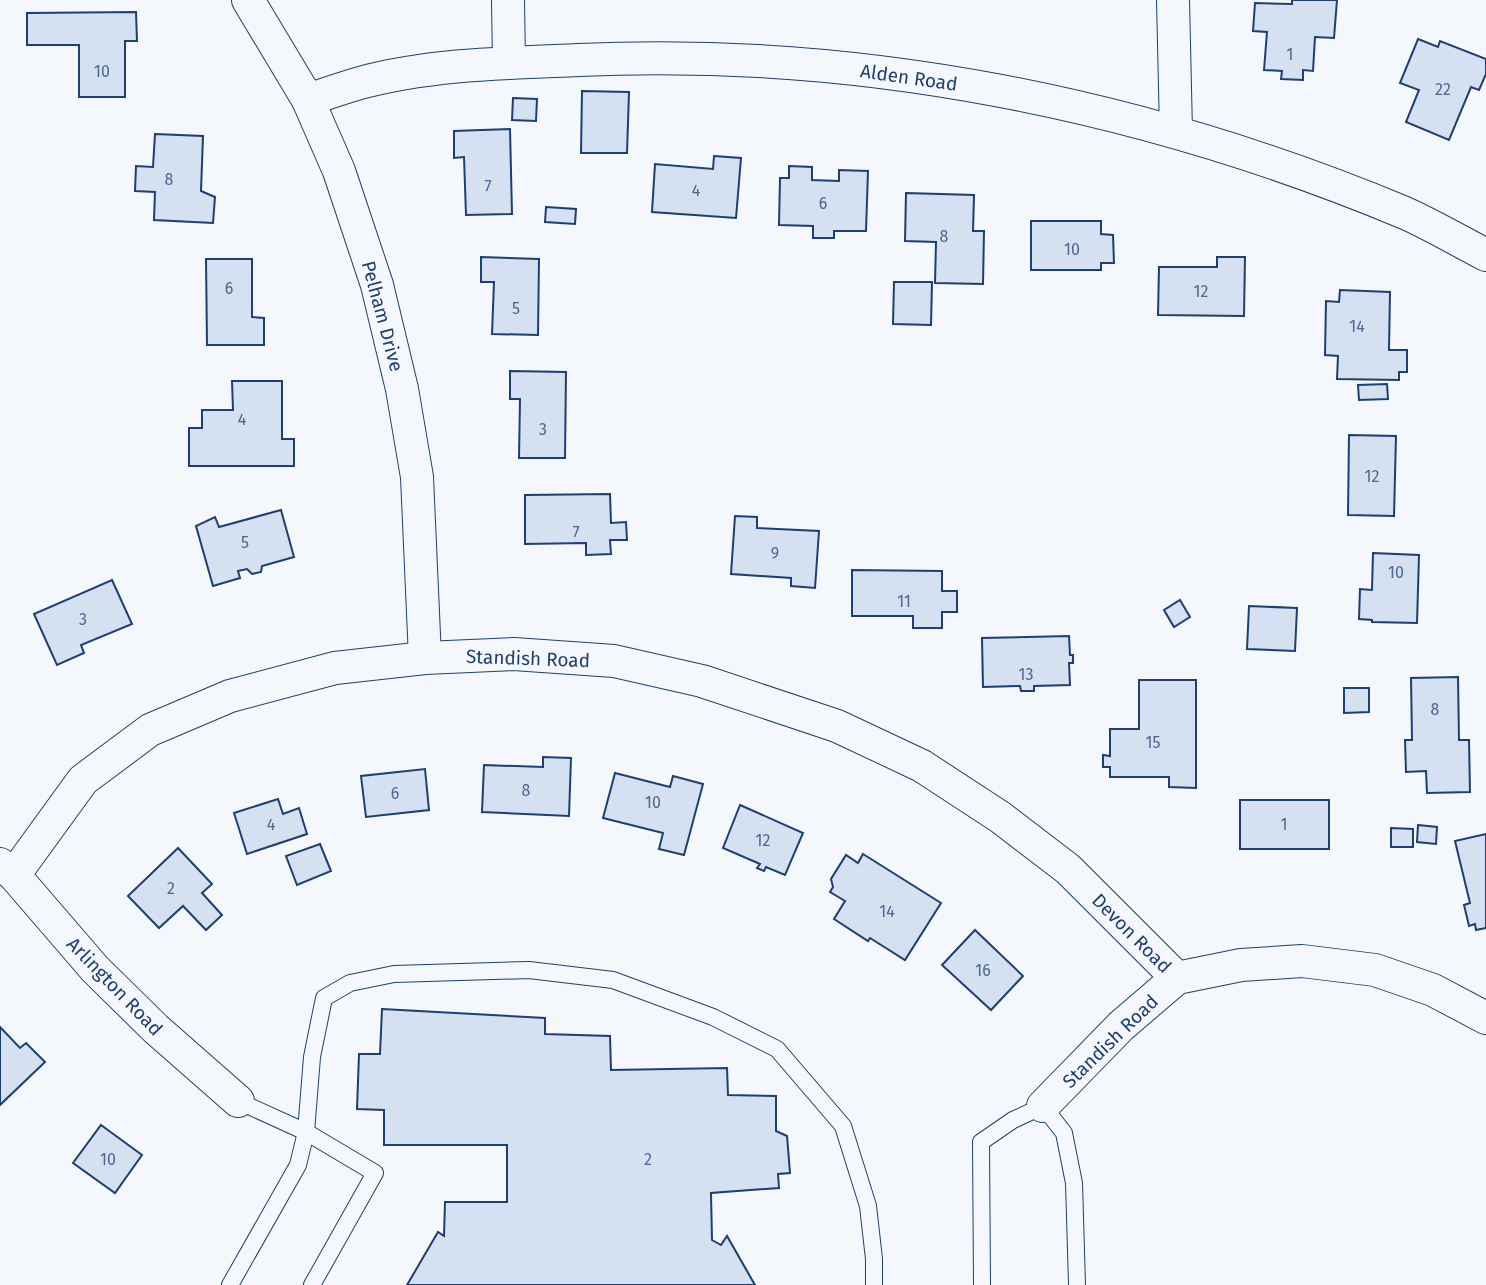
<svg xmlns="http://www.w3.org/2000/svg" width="1486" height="1285" viewBox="0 0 1486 1285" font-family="'Fira Sans',sans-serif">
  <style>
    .building { fill: #d5e0f0; stroke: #1d3f73; stroke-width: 2 }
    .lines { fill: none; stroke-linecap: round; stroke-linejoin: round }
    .service-casing { stroke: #1d3f73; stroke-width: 18 }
    .minor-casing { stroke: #1d3f73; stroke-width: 34 }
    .service { stroke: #f4f7fb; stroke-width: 16 }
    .minor { stroke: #f4f7fb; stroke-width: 32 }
    .labels { text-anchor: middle; stroke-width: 5; stroke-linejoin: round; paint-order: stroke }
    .number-label { font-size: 16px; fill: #4b6792 }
    .street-label { font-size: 19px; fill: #1d3f73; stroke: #f4f7fb }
  </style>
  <rect width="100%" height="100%" fill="#f4f7fb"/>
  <g class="building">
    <path d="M1292,0H1337L1334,38L1315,37L1313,71L1303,70V80L1281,79L1282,71L1264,70L1267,32L1253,31L1255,3L1292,4Z"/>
    <path d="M136,12L137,41H125V97H79V45H27V13Z"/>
    <path d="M1418,39L1438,47L1440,41L1486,59V74L1479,90L1471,87L1449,140L1406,122L1419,90L1400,83Z"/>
    <path d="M582,91L629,92L627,153H581Z"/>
    <path d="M513,98L537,99L536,121L512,120Z"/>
    <path d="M510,129L512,214L466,215L464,157L454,158V131Z"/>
    <path d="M155,134L203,136L201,191L215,197L213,223L154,220L155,192L135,191L136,166L153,167Z"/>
    <path d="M714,156L741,158L736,218L652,212L655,164L713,169Z"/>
    <path d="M789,166L812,167V180L839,181V170L868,171L866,231H834V238H813V226L779,225L780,178H789Z"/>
    <path d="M906,193L974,195L973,231H984L983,284L935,283L936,242L905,241Z"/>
    <path d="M546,207L576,209L575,224L545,222Z"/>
    <path d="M1031,221H1101V234L1113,235L1114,263H1101V270H1031Z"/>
    <path d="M481,257L539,259L538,335L492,334L494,282H481Z"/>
    <path d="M1217,257H1245L1244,316L1158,315L1159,267H1217Z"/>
    <path d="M206,259H252V317L264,318V345H207Z"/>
    <path d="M894,282H932L931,325L893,324Z"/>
    <path d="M1340,290L1390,292L1389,350H1407V372H1399V380L1337,379L1338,356L1325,355L1326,301L1339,302Z"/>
    <path d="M510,371L566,372L565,458H519L520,399H510Z"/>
    <path d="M232,381H282V439H294V466H189V428H202V410H233Z"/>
    <path d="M1387,384L1388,399L1359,400L1358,385Z"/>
    <path d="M1349,435L1396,436L1394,516L1348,515Z"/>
    <path d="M610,494L611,523L626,522L627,540H610L611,554L586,555V543L525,544V495Z"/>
    <path d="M281,510L294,557L262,566L261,572L252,574L247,569L238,571L240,578L213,586L196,526L215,517L219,527Z"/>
    <path d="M735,516L757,517V528L819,531L815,588L791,586V578L731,574Z"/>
    <path d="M1373,553L1419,555L1417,623L1372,622V620L1359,619L1360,589L1372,590Z"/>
    <path d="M852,570L942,571V591H957V612H942V628H913V616H852Z"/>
    <path d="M112,580L132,624L81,645L84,653L57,665L34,614Z"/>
    <path d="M1180,600L1190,617L1174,627L1164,610Z"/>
    <path d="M1249,606L1297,608L1295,651L1247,649Z"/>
    <path d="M1069,636L1070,655H1073V663H1069L1070,685L1034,686V691H1021L1020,686L983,687L982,638Z"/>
    <path d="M1458,677L1459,740H1469L1470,792L1427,793L1426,771L1406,772L1405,740H1412L1411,678Z"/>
    <path d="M1139,680H1196V788L1169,787V777H1110V767H1103V755L1110,756V729H1139Z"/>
    <path d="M1344,688H1369V712L1344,713Z"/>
    <path d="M543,757L571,758L569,816L482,812L484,765L543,767Z"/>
    <path d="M425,769L429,810L366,817L361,776Z"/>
    <path d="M615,773L670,787L673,776L703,784L684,855L659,849L663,833L603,818Z"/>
    <path d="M278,799L283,814L299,808L307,834L247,854L234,813Z"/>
    <rect x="1240" y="800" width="89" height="49"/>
    <path d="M740,805L803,833L785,875L766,867L764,871L757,868L760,864L723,848Z"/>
    <path d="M1418,825L1437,827L1436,844L1417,842Z"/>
    <path d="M1391,828L1413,829V847H1391Z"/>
    <path d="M1486,834V928L1476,930L1475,924L1469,926L1464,905L1470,903L1455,841Z"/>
    <path d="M320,844L331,871L297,885L286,856Z"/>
    <path d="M178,848L212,884L202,893L222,915L206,930L183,906L159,928L128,896Z"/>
    <path d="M863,854L941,903L905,960L870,938L868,941L834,919L845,901L830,892L833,887L831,879L846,855L858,863Z"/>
    <path d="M975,930L1023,976L991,1010L942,965Z"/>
    <path d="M382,1009L545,1018V1034L610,1036L611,1070L727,1068L728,1095L776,1096V1131L787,1136L790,1173L778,1174L779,1188L711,1193L712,1240L721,1245L727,1236L755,1285H407L438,1232L444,1236L445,1202H507V1145H384V1110L357,1109L359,1054H380Z"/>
    <path d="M0,1027L20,1048L26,1043L45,1062L0,1105Z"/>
    <path d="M101,1125L142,1155L115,1193L73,1163Z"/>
  </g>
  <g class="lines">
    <g class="service-casing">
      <g id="service">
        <path d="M238,1101L306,1132L312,1057L324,998L350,983L394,974L529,970L613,980L713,1017L777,1049L843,1126L868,1206L874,1259V1285"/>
        <path d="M230,1285L298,1165L306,1132L375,1173L312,1285"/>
        <path d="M982,1285L981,1142L1013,1120L1043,1106L1064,1133L1074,1183L1077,1285"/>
      </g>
    </g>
    <g class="minor-casing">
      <g id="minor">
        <path d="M248,0L308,100L339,171L377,285L402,389L417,477L425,658"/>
        <path d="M508,0L509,63"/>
        <path d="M1173,0L1176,132"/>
        <path d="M308,100C325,94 343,88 360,83C430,64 506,63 578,60C861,47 1144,104 1405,213C1432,225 1459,241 1486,255"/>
        <path d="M0,864L14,875L95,969L156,1029L238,1101"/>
        <path d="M14,875L83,780L150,730L230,696L335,668L425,658L514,654L614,661L702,681L837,726L922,766L1000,817L1068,869L1177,978L1241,965L1302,961L1375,970L1433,990L1486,1018"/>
        <path d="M1043,1106L1121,1026L1177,978"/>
      </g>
    </g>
    <use href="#service" class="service"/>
    <use href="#minor" class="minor"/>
  </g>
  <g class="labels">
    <g class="number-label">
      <text x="1290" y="60">1</text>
      <text x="102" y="77">10</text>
      <text x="1443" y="95">22</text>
      <text x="169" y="185">8</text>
      <text x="488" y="192">7</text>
      <text x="696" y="196">4</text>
      <text x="823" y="209">6</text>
      <text x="944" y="242">8</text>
      <text x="1072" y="255">10</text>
      <text x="229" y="294">6</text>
      <text x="1201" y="297">12</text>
      <text x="516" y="314">5</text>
      <text x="1357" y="332">14</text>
      <text x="242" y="425">4</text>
      <text x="543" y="435">3</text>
      <text x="1372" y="482">12</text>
      <text x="576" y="538">7</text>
      <text x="245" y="548">5</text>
      <text x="775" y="559">9</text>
      <text x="1396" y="578">10</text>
      <text x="904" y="607">11</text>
      <text x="83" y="625">3</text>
      <text x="1026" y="680">13</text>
      <text x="1435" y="715">8</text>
      <text x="1153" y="748">15</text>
      <text x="526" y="796">8</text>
      <text x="395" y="799">6</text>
      <text x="653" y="808">10</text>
      <text x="271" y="830">4</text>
      <text x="1284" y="830">1</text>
      <text x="763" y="846">12</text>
      <text x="171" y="894">2</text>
      <text x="887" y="917">14</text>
      <text x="983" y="976">16</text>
      <text x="108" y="1165">10</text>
      <text x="648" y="1165">2</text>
    </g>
    <g class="street-label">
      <text transform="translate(909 77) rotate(8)" y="7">Alden Road</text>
      <text transform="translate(383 316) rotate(75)" y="7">Pelham Drive</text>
      <text transform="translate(528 658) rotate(2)" y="7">Standish Road</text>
      <text transform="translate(1132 933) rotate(45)" y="7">Devon Road</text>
      <text transform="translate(115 986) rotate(46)" y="7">Arlington Road</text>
      <text transform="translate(1110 1041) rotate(-44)" y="7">Standish Road</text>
    </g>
  </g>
</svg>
